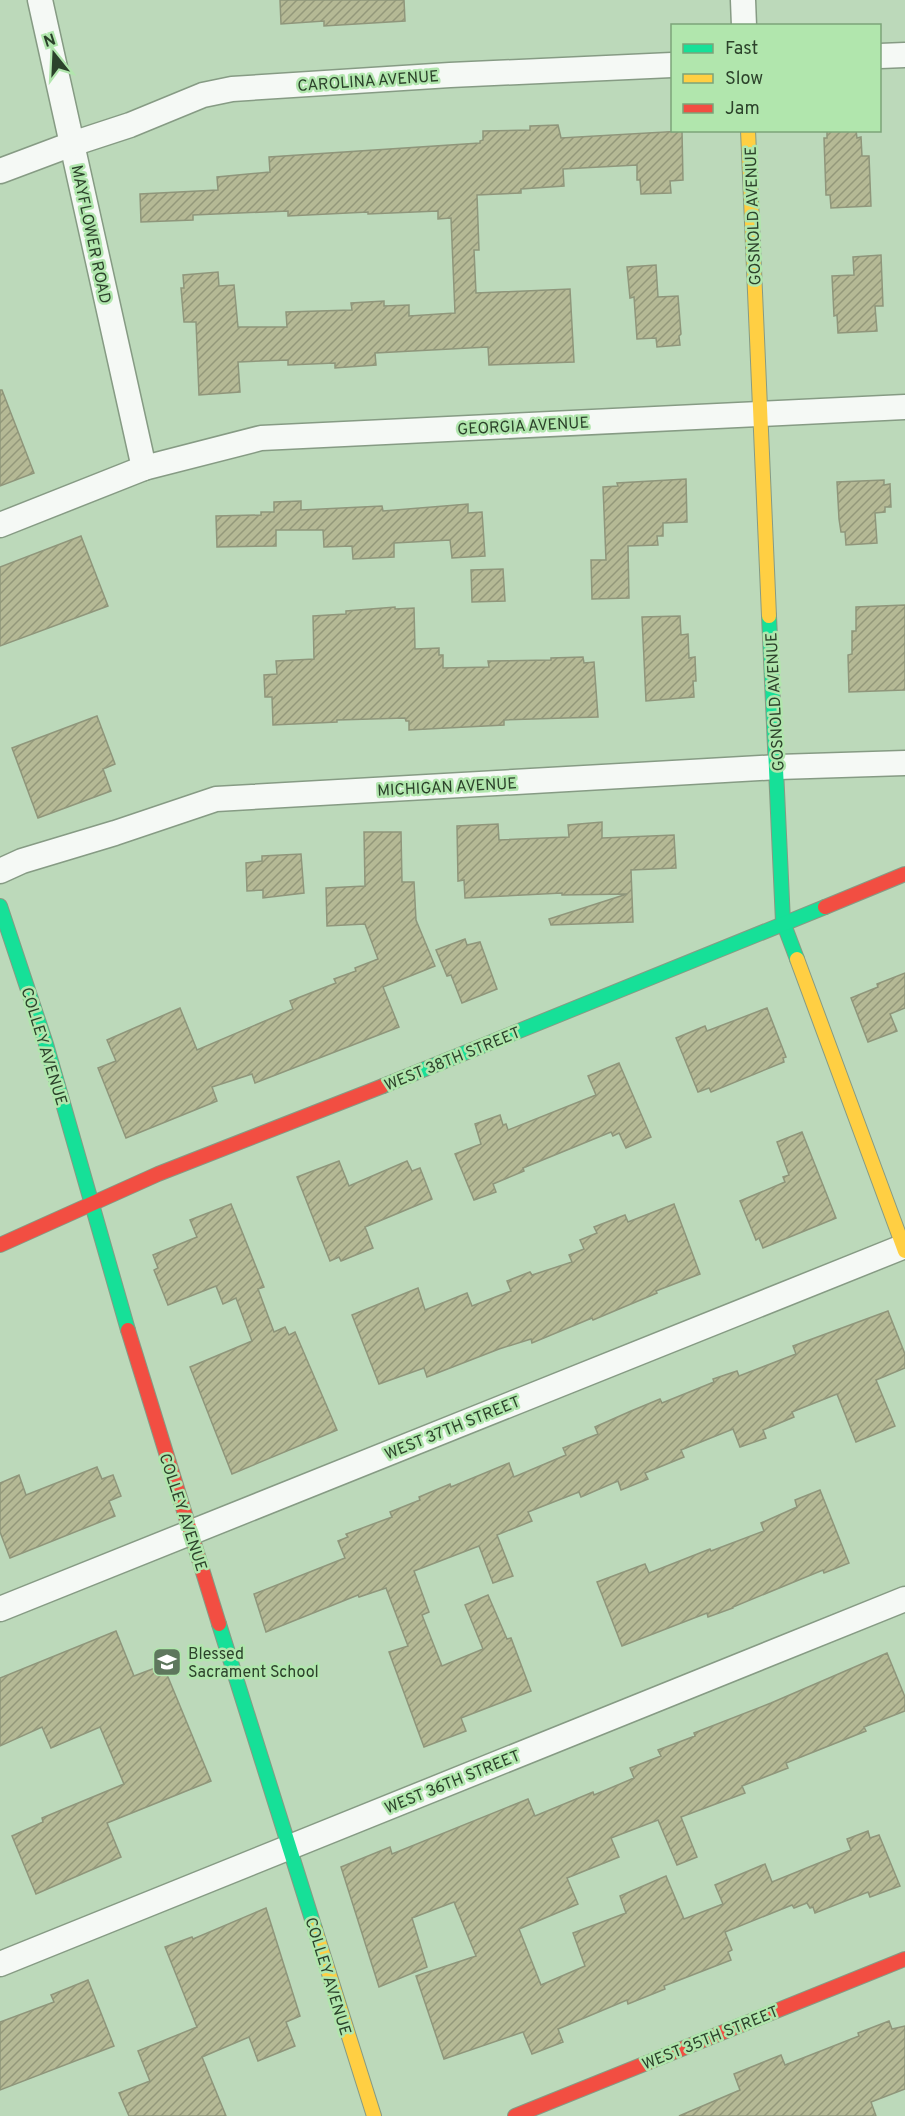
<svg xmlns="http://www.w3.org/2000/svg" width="905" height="2116" viewBox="0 0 905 2116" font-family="Overpass,sans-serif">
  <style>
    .building { fill: url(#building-hatch); stroke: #8f967b; stroke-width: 1.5 }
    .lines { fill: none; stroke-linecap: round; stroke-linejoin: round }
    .street-casing { stroke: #869b84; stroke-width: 27 }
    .fast-casing { stroke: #869b84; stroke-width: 16 }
    .slow-casing { stroke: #869b84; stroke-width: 16 }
    .jam-casing { stroke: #869b84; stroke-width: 16 }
    .street { stroke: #f5f9f5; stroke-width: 24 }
    .fast { stroke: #16e098; stroke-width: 14 }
    .slow { stroke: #ffcf43; stroke-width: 14 }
    .jam { stroke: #f24e42; stroke-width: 14 }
    .labels { text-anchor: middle; stroke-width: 5; stroke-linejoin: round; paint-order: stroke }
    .street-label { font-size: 16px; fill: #2c422b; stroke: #b1e6ad }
    .poi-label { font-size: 16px; fill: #2c422b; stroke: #b1e6ad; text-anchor: start }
  </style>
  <defs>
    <pattern id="building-hatch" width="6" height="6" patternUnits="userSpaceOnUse" patternTransform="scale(1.5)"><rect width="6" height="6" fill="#b5b995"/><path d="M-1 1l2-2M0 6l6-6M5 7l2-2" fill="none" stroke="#93987a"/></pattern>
  </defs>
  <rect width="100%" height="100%" fill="#bcd9ba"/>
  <g class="building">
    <path d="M280,0H404L405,21L324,26V21L281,24Z"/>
    <path d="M558,125L561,138L682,131L683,180L670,181L671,193L641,194L640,180H637V165L563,169L564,186L521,189V193L477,195L479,250H474L476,293L570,289L574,362L489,365L488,347L375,353L376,365L335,368V363L288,365V360L238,362L240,392L199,395L196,322H184L181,288H184L183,275L218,272L219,286L234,285L238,327H287L286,312L352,310L351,303L384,301V306L409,305V316L455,313L451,218L438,219V211L368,214V212L288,216V211L193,215V220L141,222L140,194L218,190L217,177L270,172L269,157L480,143V141L483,140V131L530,130V126Z"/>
    <path d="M827,130H856L857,138L861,137L862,156H869L871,206L831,208L830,195H826L824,138H827Z"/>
    <path d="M881,255L883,306H875L877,331L838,333L837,315L834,316L832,276L854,275L853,257Z"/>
    <path d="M656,265L658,297L678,296L681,334L679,336L680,345L657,347L656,338L637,339L634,297L630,298L627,267Z"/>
    <path d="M0,390H2L34,473L0,486Z"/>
    <path d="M686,479L687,522L663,523V536H657L658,545L628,546L629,598L592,599L591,560H606L603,487L618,486L617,483Z"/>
    <path d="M884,480V485L890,484L891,507H885V512L875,513L877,543L846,545L845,532H841L839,519L837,482Z"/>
    <path d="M301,501V510L382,506L383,511L468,504V513L482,512L485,556L452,558L450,540L394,543V557L353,559L352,546L324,547L323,530H276V546L217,547L216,516L261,515V512H274V502Z"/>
    <path d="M81,536L108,606L0,646V567Z"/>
    <path d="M503,569L505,601L472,602L471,570Z"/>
    <path d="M905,605V690L849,692L848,655L852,654V631H856V607Z"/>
    <path d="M395,607V609L414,608L415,649L439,648V655H443V668L489,667L488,661L551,660V658L583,657L584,663L594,662L598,717L504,720V725L409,730V721H406L405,718L337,720V722L273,725L272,697H265L264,675L277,674L276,661L314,659L313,616L346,614V611Z"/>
    <path d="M680,616L681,635L688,634L689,658L695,657L696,681H693L694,697L646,701L642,617Z"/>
    <path d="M97,716L115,764L103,769L111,791L38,818L12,748Z"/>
    <path d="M602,822V838L674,835L676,868L631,870L633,922L551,925L549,919L627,894L562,895V893L465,898L464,880L458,881L457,826L498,824L499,840L569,837L568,825Z"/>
    <path d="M364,832H401L402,882H414L416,920L435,966L383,987L399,1027L255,1083L252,1074L212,1087L217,1101L126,1138L98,1068L116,1061L107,1040L180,1008L197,1050L293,1009L290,1001L336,983L334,979L356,971L355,968L378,959L365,924L327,926L326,888L365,886Z"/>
    <path d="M301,854L304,893L263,898V890L247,891L246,863L262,861V856Z"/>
    <path d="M465,939L467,945L480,942L497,989L462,1003L451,975L447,976L436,950Z"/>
    <path d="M905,973V1008L890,1014L897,1031L868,1042L851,998L878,987L877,984Z"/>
    <path d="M767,1008L786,1057L783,1058L784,1062L711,1092L709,1088L698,1092L676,1038L705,1026L707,1031Z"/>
    <path d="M619,1063L651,1137L626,1148L619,1133L613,1136L611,1132L523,1168L524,1171L493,1184L496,1192L474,1200L455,1154L481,1144L475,1124L500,1115L503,1125L506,1124L508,1130L596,1095L588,1076Z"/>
    <path d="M802,1132L836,1218L763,1248L759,1238L756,1240L740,1201L785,1182L783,1177L789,1175L777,1142Z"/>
    <path d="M339,1161L349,1186L407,1161L412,1171L420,1168L432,1199L365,1227L373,1248L341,1261L339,1257L330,1261L297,1177Z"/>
    <path d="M231,1204L264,1287L258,1289L274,1332L285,1327L289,1335L295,1332L337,1430L232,1474L190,1367L252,1341L236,1298L223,1304L216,1286L168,1305L154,1270L158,1268L153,1255L197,1237L190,1220Z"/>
    <path d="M674,1204L700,1274L656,1291L657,1293L593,1320L592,1318L532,1343L531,1339L499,1349L427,1377L424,1368L379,1384L352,1315L418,1288L425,1310L467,1293L472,1306L511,1291L507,1281L530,1272L532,1275L572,1262L569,1255L584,1249L580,1240L597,1233L594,1227L625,1215L628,1222Z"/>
    <path d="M888,1311L905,1354V1368L876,1380L895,1426L856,1442L837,1394L792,1412L794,1417L763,1430L766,1438L740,1447L733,1429L681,1450L684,1457L645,1473L648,1479L621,1490L618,1481L581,1497L579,1492L528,1512L532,1521L497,1535L513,1576L493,1583L479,1546L414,1571L429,1612L422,1615L442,1666L483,1649L465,1605L488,1595L507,1639L511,1638L531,1691L461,1718L466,1731L424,1747L389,1652L408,1646L386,1588L359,1597L358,1595L266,1632L254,1594L345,1558L338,1541L348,1537L346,1534L392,1517L390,1512L420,1500L419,1497L450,1484L451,1487L509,1463L514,1477L566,1455L563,1448L598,1434L595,1427L631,1411L660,1399L662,1403L714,1382L713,1379L737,1371L739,1376L796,1354L793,1346Z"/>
    <path d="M97,1467L102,1479L113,1475L121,1496L109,1501L115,1516L10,1558L0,1532V1483L19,1475L26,1495Z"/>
    <path d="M820,1490L849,1563L824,1573L823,1570L733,1607V1608L708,1617L707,1613L622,1646L597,1582L645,1564L649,1573L710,1549L711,1551L764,1531L761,1523L797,1507L795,1500Z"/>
    <path d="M116,1631L134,1676L163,1665L211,1781L107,1823L121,1857L36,1894L12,1836L43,1822L42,1818L124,1784L100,1727L51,1748L42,1727L0,1746V1678Z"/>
    <path d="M887,1653L905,1697V1711L864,1727L866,1731L786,1763L788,1768L742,1786L745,1793L681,1817L697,1857L677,1865L658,1820L611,1838L619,1857L567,1878L578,1904L519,1929L541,1985L585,1966L573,1933L626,1913L620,1896L666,1876L684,1919L723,1904L715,1885L765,1864L772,1882L851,1850L847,1839L868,1831L870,1838L879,1835L900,1886L870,1897L868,1892L815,1913L813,1907L810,1908L807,1903L794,1908L792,1905L725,1932L732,1950L728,1952L731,1960L664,1986L665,1989L628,2004L627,2000L558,2029L563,2042L532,2054L523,2032L444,2059L416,1976L476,1956L454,1902L412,1918L427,1967L379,1987L341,1867L390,1847L392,1854L528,1799L535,1816L593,1792L594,1795L634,1778L630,1768L661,1756L658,1750L695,1736L694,1733L771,1703Z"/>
    <path d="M266,1908L300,2016L286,2022L295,2046L258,2061L249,2037L202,2057L226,2116H129L119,2093L150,2081L138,2051L197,2027L165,1947L192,1937L193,1939Z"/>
    <path d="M88,1980L114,2046L0,2090V2022L54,2002L51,1995Z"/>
    <path d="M889,2021L892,2029L905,2026V2089L871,2102L876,2116H679L740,2090L734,2074L781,2055L785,2065L859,2036L858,2033Z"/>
  </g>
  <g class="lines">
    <g class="street-casing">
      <g id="street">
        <path d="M40,0L144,468"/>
        <path d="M743,0L744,26"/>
        <path d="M880,56L905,55"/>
        <path d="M0,171L72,144L130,125L203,95L232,89L450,75L672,65"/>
        <path d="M0,525L144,468L261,438L905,407"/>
        <path d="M0,871L22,861L115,833L216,799L778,767L905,763"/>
        <path d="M0,1609L905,1246"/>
        <path d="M0,1964L905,1599"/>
      </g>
    </g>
    <g class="fast-casing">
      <g id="fast">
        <path d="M769,616L783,922L797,959"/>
        <path d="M0,906L46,1044L128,1330"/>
        <path d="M383,1086L825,907"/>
        <path d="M219,1624L315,1929"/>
      </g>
    </g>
    <g class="slow-casing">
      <g id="slow">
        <path d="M748,130L769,616"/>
        <path d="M797,959L905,1251"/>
        <path d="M315,1929L374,2116"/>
      </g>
    </g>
    <g class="jam-casing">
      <g id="jam">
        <path d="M825,907L905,874"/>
        <path d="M0,1245L158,1174L383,1086"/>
        <path d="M128,1330L219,1624"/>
        <path d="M515,2116L905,1959"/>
      </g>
    </g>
    <use href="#street" class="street"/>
    <use href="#fast" class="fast"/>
    <use href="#slow" class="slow"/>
    <use href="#jam" class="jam"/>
  </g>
  <defs>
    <g id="school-square" transform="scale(1.5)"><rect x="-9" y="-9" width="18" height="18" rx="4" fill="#5e775d" stroke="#b1e6ad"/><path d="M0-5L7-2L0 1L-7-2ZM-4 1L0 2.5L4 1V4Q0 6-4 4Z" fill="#fff"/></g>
  </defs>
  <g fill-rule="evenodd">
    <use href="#school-square" x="167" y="1662"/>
  </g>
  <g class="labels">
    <g class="street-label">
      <text transform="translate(368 80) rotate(-4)" y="6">CAROLINA AVENUE</text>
      <text transform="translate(752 216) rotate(-92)" y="6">GOSNOLD AVENUE</text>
      <text transform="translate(92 234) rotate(78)" y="6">MAYFLOWER ROAD</text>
      <text transform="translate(523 425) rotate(-3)" y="6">GEORGIA AVENUE</text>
      <text transform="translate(774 702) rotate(-93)" y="6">GOSNOLD AVENUE</text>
      <text transform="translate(447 786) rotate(-3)" y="6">MICHIGAN AVENUE</text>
      <text transform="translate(45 1046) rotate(73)" y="6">COLLEY AVENUE</text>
      <text transform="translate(452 1058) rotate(-22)" y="6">WEST 38TH STREET</text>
      <text transform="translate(452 1427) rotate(-22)" y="6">WEST 37TH STREET</text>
      <text transform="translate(184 1512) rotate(72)" y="6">COLLEY AVENUE</text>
      <text transform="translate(452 1781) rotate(-22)" y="6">WEST 36TH STREET</text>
      <text transform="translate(329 1976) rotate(73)" y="6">COLLEY AVENUE</text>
      <text transform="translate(710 2037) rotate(-22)" y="6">WEST 35TH STREET</text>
    </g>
    <g class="poi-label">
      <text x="188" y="1659">Blessed<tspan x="188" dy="18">Sacrament School</tspan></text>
    </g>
  </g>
  <rect x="671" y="24" width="210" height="108" fill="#b1e6ad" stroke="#7ca479" stroke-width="1.5"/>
  <rect x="683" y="44" width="30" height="9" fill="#16e098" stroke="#7ca479" stroke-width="1.5"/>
  <text x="725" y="54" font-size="18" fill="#2c422b">Fast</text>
  <rect x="683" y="74" width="30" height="9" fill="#ffcf43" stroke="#7ca479" stroke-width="1.5"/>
  <text x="725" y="84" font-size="18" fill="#2c422b">Slow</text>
  <rect x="683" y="104" width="30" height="9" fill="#f24e42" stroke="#7ca479" stroke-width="1.5"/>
  <text x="725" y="114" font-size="18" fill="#2c422b">Jam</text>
  <g transform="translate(54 54) rotate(342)" stroke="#b1e6ad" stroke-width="4.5" paint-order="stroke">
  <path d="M0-4.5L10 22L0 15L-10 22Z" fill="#2c422b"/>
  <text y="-9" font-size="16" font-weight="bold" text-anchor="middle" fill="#2c422b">N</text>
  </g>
</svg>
